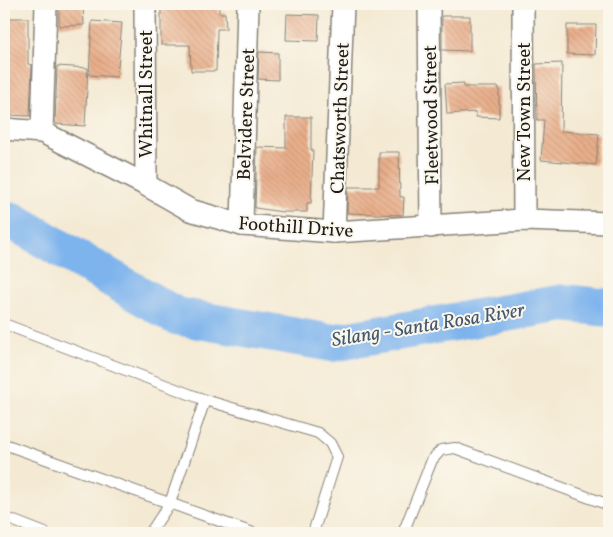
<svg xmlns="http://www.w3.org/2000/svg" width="613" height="537" viewBox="0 0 613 537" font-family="Vollkorn,serif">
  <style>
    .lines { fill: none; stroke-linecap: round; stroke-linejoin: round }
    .river { stroke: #7eb4ed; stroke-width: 38 }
    .building { fill: url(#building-back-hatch) }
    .lane-casing { stroke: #888378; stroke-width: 12 }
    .street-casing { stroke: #888378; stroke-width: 24 }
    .lane { stroke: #fff; stroke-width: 10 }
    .street { stroke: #fff; stroke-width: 21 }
    .labels { text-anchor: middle; stroke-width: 4; stroke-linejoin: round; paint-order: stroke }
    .street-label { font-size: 19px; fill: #1c1c1c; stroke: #fbf7ec }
    .water-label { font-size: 20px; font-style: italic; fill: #435970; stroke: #fbf7ec }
  </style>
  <defs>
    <pattern id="building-back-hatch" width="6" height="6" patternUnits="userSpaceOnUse" patternTransform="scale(1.25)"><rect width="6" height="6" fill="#e9af8b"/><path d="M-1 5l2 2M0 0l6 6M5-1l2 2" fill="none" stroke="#c79677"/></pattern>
  </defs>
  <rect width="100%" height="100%" fill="#fbf7ec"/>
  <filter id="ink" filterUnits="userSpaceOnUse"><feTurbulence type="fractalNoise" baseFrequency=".02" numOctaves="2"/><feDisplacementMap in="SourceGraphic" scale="10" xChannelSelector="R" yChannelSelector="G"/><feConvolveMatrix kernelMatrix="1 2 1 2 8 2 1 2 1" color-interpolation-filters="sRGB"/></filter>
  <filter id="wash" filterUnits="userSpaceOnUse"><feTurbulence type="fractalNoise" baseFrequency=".0096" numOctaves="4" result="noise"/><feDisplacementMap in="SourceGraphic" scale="20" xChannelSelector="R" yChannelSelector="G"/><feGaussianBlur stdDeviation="1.12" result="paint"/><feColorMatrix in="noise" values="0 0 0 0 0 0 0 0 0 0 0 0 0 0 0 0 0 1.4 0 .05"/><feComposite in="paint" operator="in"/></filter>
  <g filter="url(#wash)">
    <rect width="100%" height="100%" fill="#f4ead4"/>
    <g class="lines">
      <path class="river" d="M4,221H13L176,316L332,343L564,303L609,308"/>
    </g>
    <g id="blocks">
      <g class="building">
        <path d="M59,4H83L84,25L59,26Z"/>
        <path d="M161,4H219V13H225L226,29H217L216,71H191L190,45H161Z"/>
        <path d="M287,14L319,15L318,41L286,40Z"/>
        <path d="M442,16H470V51L442,50Z"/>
        <path d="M4,18H28V64L32,65L30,116L4,115Z"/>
        <path d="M92,21L122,23L117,77L89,75Z"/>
        <path d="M567,25H596L595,55L567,54Z"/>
        <path d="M259,52L278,53V80L258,79Z"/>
        <path d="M562,63L561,131L599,134L596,165L541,160L544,120H537L536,64Z"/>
        <path d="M57,66L88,68L85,126L55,124Z"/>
        <path d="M464,83V87H499V118L476,117V112L447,114L445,84Z"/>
        <path d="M286,117H311V150H313L311,203H307V212H283L255,208L257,147L286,148Z"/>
        <path d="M379,152H399L400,197H404L403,215L347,213L348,187H379Z"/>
      </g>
    </g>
  </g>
  <g filter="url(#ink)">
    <use href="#blocks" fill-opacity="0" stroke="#888378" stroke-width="1"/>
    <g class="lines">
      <g class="lane-casing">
        <g id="lane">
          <path d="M4,324L205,400L318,433L330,443L337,457L313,533"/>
          <path d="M4,444L253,533"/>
          <path d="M4,517L45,533"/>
          <path d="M150,533L170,503L205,400"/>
          <path d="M403,533L432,460L441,450L455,448L609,505"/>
        </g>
      </g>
      <g class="street-casing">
        <g id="street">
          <path d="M145,4L146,185"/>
          <path d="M429,4L431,227"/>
          <path d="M523,4L524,220"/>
          <path d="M4,129L42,132L146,185L190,210L242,225L334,232L524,220L609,223"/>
          <path d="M42,132L46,4"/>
          <path d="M242,225L248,4"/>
          <path d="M334,232L343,4"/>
        </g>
      </g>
      <use href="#lane" class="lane"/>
      <use href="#street" class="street"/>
    </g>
  </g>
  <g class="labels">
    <g class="street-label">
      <text transform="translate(145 94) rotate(-90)" y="7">Whitnall Street</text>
      <text transform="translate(523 112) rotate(-90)" y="7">New Town Street</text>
      <text transform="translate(245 114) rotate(-88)" y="7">Belvidere Street</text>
      <text transform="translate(430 115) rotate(-91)" y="7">Fleetwood Street</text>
      <text transform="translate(339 118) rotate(-88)" y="7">Chatsworth Street</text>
      <text transform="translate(296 226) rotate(4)" y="7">Foothill Drive</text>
    </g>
    <g class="water-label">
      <text transform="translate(428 324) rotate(-9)" y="7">Silang - Santa Rosa River</text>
    </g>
  </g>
  <rect width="613" height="537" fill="none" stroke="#fbf7ec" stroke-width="20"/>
</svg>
